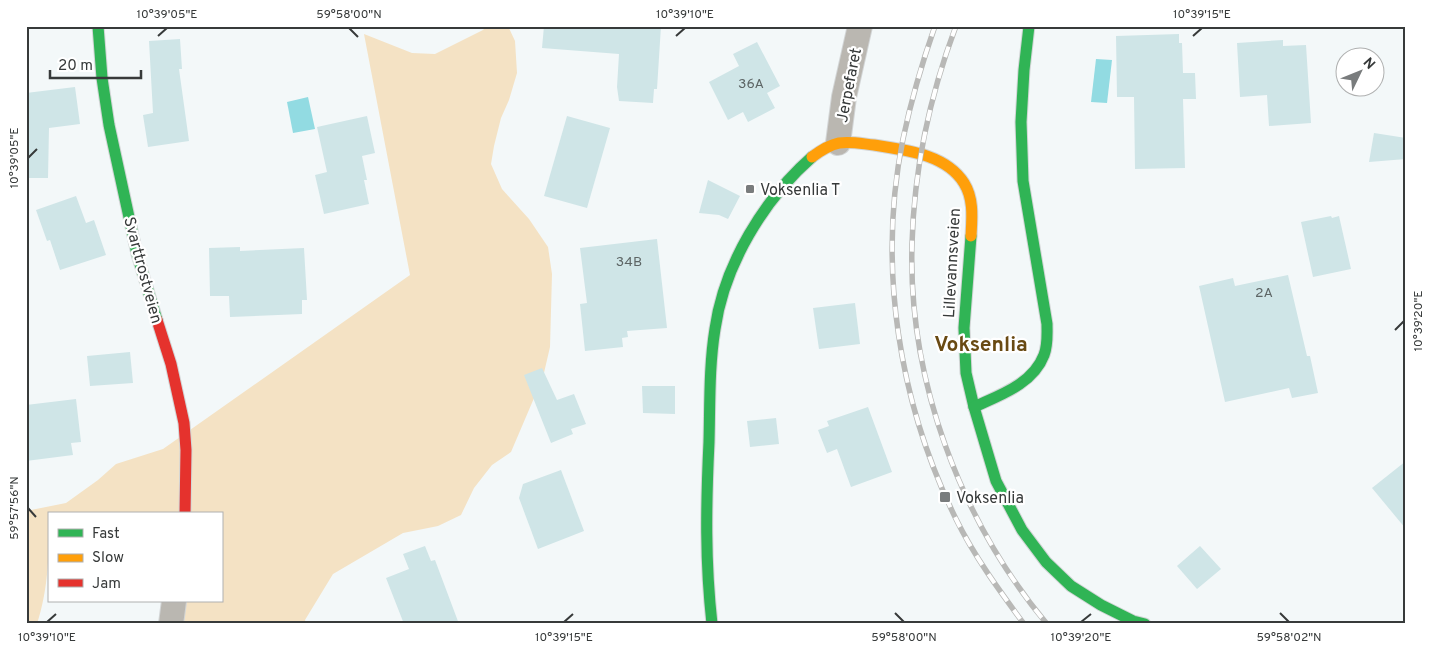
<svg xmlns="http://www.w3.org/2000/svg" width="1432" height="650" viewBox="0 0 1432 650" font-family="Overpass,sans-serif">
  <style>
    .green { fill: #f4e2c4 }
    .water { fill: #92dbe2 }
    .building { fill: #cfe5e7 }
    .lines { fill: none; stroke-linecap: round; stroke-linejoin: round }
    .street-casing { stroke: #d2d5d6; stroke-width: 26 }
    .fast-casing { stroke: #d2d5d6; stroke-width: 13 }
    .slow-casing { stroke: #d2d5d6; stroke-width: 13 }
    .jam-casing { stroke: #d2d5d6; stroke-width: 13 }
    .street { stroke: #bab7b1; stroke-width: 24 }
    .fast { stroke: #30b455; stroke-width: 11 }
    .slow { stroke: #ff9f0a; stroke-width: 11 }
    .jam { stroke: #e5322d; stroke-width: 11 }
    .rail-casing { stroke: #b8b8b6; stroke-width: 5.5 }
    .rail { stroke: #fff; stroke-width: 4; stroke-dasharray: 11; stroke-linecap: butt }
    .ticks { fill: none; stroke: #373a3a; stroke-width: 2 }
    .poi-dot { fill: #797c7d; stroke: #fff; stroke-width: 2 }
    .labels { text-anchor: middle; stroke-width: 4.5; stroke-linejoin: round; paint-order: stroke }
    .number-label { font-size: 14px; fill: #5d6565 }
    .street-label { font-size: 16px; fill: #373a3a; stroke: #fff }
    .poi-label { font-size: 16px; fill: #373a3a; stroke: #fff; text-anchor: start }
    .district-label { font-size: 21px; font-weight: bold; fill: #694a13; stroke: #fff }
    .neatline { fill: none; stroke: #373a3a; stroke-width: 2 }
    .ticks-label { font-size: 12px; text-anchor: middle; fill: #373a3a }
  </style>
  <rect width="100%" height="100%" fill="#f3f8f9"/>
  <path class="green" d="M487,26H508L515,41L517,73L509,100L501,118L494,146L491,164L502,189L529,219L548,247L552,274L550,347L543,377L511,452L492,465L474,488L461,515L438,526L403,533L333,574L305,620L306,624H175L162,601H221V514H49C49,552 49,587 37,624H26V511L66,503L98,480L116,464L163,449L410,275L364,34L412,53L435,54L483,30Z"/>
  <g class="water">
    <path d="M1096,59L1112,60L1107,103L1091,102Z"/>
    <path d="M308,97L315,129L293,133L287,102Z"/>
  </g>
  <g class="building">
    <path d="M544,26H661L657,89H654L653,103L619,101L617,87L619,54L542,48Z"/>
    <path d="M1179,34V43H1182L1183,73H1195L1196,99H1183L1185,168L1135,169L1134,97H1117L1116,36Z"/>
    <path d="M180,39L182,69H179L189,141L148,147L143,115L153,113L149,41Z"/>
    <path d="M1283,40V46L1306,45L1311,123L1269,126L1267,95L1240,97L1237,43Z"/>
    <path d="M757,42L780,86L767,93L775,108L748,122L743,112L728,120L709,82L739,66L733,54Z"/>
    <path d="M75,87L80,124L49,128L48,178H26V93Z"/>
    <path d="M367,116L375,153L362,156L367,180H364L369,204L324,214L315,175L327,172L317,127Z"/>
    <path d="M567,116L610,128L587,208L544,196Z"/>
    <path d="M1374,133L1406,138V159L1369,162Z"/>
    <path d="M708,180L740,196L728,219L719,215L699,213Z"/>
    <path d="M76,196L86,223L94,220L106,255L60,270L50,240L47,241L36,210Z"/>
    <path d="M1331,216L1332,218L1339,216L1351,269L1313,277L1301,222Z"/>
    <path d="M657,239L667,328L627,331L628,337L622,338L623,347L585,351L580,304L587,303L580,248Z"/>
    <path d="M240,247V251L304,248L307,300H302V314L230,317L229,296H210L209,248Z"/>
    <path d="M1288,275L1307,356H1310L1318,393L1292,398L1289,388L1225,402L1199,286L1233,278L1235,286Z"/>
    <path d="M855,303L860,344L819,349L813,308Z"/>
    <path d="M130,352L133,383L90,386L87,356Z"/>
    <path d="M542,368L557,400L574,394L586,424L571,429L573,434L551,443L524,375Z"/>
    <path d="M642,386H675V414L643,413Z"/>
    <path d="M76,399L81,442L71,443L73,455L26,461V405Z"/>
    <path d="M868,407L892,472L851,487L837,449L827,453L818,430L829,426L827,421Z"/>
    <path d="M776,418L779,444L750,447L747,421Z"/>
    <path d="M1406,461V529L1372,488Z"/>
    <path d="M561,470L584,531L538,549L519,498L523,484Z"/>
    <path d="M425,546L431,561L435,560L459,624H404L386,578L409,569L403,554Z"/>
    <path d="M1200,546L1221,569L1197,589L1177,566Z"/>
  </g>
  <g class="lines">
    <g class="street-casing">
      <g id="street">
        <path d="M838,143L844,97L860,26"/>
        <path d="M171,624L174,601"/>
      </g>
    </g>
    <g class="fast-casing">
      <g id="fast">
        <path d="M98,26L102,78L109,125L137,254L157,320"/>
        <path d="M971,236L964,328L966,373L974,407L996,481L1022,530L1046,562L1071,586L1101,605L1133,621L1145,624"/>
        <path d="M974,407C1000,395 1033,384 1044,355C1048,345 1047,334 1047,324L1023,181L1021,122L1024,70L1029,26"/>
        <path d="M712,624C705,561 706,505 709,442C710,404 709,366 715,329C724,265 764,199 812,157"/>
      </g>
    </g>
    <g class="slow-casing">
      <path id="slow" d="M812,157C820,151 829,145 839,143C851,141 863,144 874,145C905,150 946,154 964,183C974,199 972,218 971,236"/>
    </g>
    <g class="jam-casing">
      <path id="jam" d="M157,320L171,364L184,423L186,450L185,514"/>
    </g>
    <use href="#street" class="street"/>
    <use href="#fast" class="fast"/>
    <use href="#slow" class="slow"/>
    <use href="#jam" class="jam"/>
    <g class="rail-casing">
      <g id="rail">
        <path d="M935,26C922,63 911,101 903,139C877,267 899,403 956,519C974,556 999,590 1024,624"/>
        <path d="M956,26C930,95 914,170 912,244C908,379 960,520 1047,624"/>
      </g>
    </g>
    <use href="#rail" class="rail"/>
  </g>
  <path class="ticks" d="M349,28L358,37M158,36L167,28M676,36L685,28M1193,36L1202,28M28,158L37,149M1395,330L1404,321M28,508L36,517M895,613L904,622M1280,613L1289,622M47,622L56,614M564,622L573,614M1081,622L1091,614"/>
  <g class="poi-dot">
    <rect x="745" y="184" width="10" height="10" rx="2.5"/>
    <rect x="939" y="491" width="12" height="12" rx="2.5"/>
  </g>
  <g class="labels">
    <g class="number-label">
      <text x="751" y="88">36A</text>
      <text x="629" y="266">34B</text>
      <text x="1264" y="297">2A</text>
    </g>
    <g class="street-label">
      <text transform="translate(848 85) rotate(-79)" y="6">Jerpefaret</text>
      <text transform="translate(951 263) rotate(-87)" y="6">Lillevannsveien</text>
      <text transform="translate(144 270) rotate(75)" y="6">Svarttrostveien</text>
    </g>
    <g class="poi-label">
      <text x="760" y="195">Voksenlia T</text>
      <text x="956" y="503">Voksenlia</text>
    </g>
    <g class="district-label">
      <text x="981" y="351">Voksenlia</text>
    </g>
  </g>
  <rect width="1432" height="650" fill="none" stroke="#ffffff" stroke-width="55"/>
  <rect x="48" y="512" width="175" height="90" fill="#ffffff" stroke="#afb0b0"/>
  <rect x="58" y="529" width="25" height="8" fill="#30b455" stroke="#afb0b0"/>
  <text x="92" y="538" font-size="15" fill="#373a3a">Fast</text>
  <rect x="58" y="554" width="25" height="8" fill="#ff9f0a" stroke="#afb0b0"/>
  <text x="92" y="562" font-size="15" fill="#373a3a">Slow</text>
  <rect x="58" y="579" width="25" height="8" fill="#e5322d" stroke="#afb0b0"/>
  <text x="92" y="588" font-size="15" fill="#373a3a">Jam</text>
  <g transform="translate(1360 72) rotate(47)"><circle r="24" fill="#ffffff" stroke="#afb0b0"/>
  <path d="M0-4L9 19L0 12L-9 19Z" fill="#797c7d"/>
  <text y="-8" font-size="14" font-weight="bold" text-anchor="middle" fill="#373a3a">N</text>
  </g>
  <path d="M50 70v8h91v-8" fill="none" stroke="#373a3a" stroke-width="2.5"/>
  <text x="58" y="70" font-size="15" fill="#373a3a" stroke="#ffffff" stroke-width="4" paint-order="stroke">20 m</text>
  <rect x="28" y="28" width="1376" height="594" class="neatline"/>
  <g class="ticks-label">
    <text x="167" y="18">10°39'05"E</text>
    <text x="349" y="18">59°58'00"N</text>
    <text x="685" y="18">10°39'10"E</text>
    <text x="1202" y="18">10°39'15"E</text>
    <text transform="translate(14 158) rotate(-90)" y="4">10°39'05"E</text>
    <text transform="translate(1418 321) rotate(-90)" y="4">10°39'20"E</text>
    <text transform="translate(14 508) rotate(-90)" y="4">59°57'56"N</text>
    <text x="47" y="641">10°39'10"E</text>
    <text x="564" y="641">10°39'15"E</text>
    <text x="904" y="641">59°58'00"N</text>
    <text x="1081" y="641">10°39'20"E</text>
    <text x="1289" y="641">59°58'02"N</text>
  </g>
</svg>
